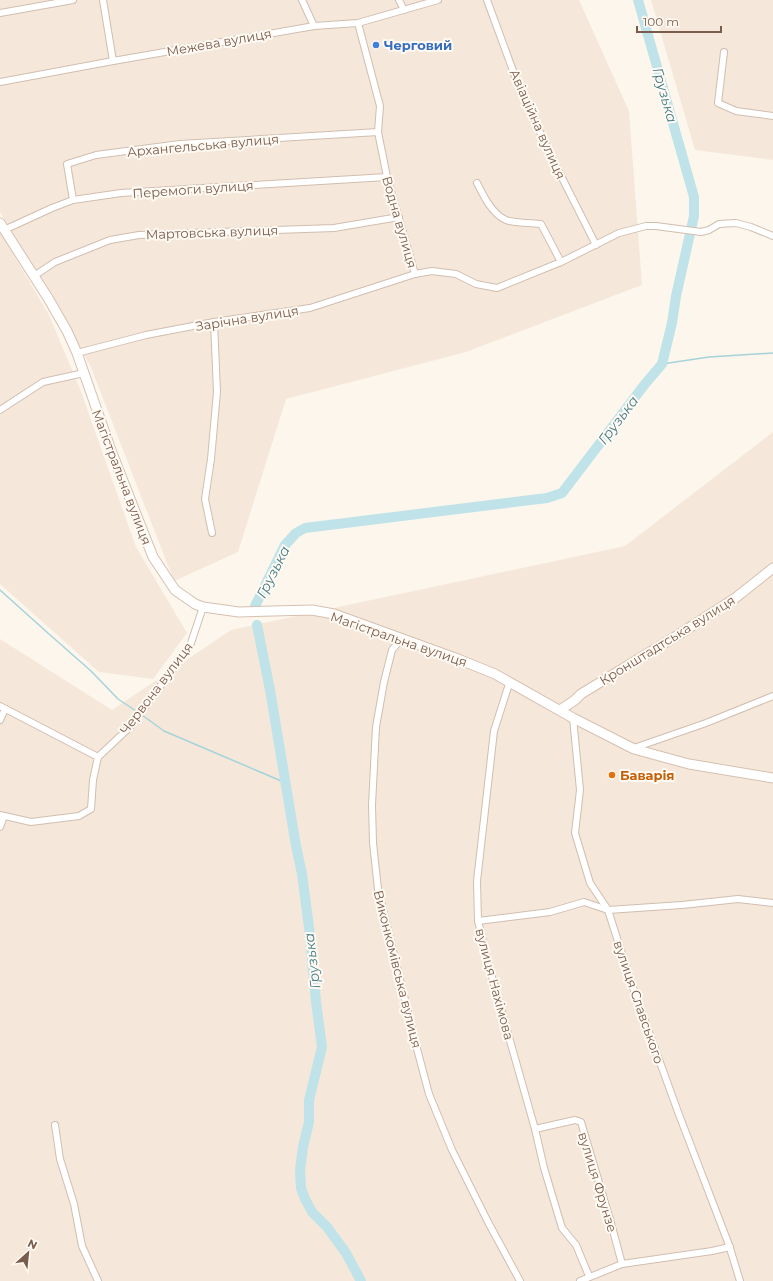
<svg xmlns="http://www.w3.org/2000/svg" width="773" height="1281" viewBox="0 0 773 1281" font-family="Montserrat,sans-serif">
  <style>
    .residential { fill: #f5e8da }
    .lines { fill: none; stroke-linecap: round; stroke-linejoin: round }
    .stream { stroke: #a5d3da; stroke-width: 1.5 }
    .river { stroke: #bfe3e8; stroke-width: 10 }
    .street-casing { stroke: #d1beb0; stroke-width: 8 }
    .secondary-casing { stroke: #d6c0b0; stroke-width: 11 }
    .street { stroke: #fff; stroke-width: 6 }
    .secondary { stroke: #fff; stroke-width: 9 }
    .shop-dot { fill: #3f7fe0; stroke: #fffaf3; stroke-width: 1.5 }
    .food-dot { fill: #e8710a; stroke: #fffaf3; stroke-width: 1.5 }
    .labels { text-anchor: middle; stroke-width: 4; stroke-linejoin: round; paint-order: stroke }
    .street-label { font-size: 13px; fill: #7a5c4d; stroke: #fffaf3 }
    .shop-label { font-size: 13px; font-weight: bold; fill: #366cbe; stroke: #fffaf3; text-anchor: start }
    .food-label { font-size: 13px; font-weight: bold; fill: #c56008; stroke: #fffaf3; text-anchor: start }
    .water-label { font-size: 14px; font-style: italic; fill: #437c86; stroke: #fffaf3 }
  </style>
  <rect width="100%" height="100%" fill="#fdf6ec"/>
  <g class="residential">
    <path d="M0,0H579L629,111L642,285L466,352L286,399L238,552L174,581L90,365L0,212Z"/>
    <path d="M651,0H773V160L695,150Z"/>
    <path d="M0,232L49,315L80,389L136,547L187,633L153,679L99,672L0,584Z"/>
    <path d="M773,432V1281H0V639L112,710L231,630L625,546Z"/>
  </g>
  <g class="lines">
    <g class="stream">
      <path d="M662,364L709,357L773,353"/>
      <path d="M0,590L49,634L91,671L118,699L139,713"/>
      <path d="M142,715L164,731L286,783"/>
    </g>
    <g class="river">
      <path d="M255,606L285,545L296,533L305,528L547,498L562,493L645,384L662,364L672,323L676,296L694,216V197L638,0"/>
      <path d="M257,625L270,690L296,846L302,874L309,927L316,1002L322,1047L309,1100V1122L303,1147L300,1170L301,1188L305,1199L312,1212L327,1227L346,1253L361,1281"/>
    </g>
    <g class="street-casing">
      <g id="street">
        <path d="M103,0L113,61"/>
        <path d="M302,0L314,26"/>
        <path d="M399,0L404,10"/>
        <path d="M487,0L519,87L552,158L596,245"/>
        <path d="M0,13L73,0"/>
        <path d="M358,23L380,106L378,132L387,177L415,274"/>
        <path d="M724,52L718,103L736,111L773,116"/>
        <path d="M0,82L113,61L314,26L358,23L438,0"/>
        <path d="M477,183C483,195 492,214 506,220C513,223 532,223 541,224L561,262"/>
        <path d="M73,200L67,164L96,155L180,144L378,132"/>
        <path d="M4,230L52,208L73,200L121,193L387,177"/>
        <path d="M34,276L55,262L110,240L139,235L334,228L399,217"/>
        <path d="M77,353L146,335L214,322L310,308L415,274L432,271L456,274L476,284L497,288L561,262L619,233L646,226H656L701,232L709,230L719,224L736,223L751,227L773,236"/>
        <path d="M0,410L43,382L84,373"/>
        <path d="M212,533L205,499L211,459L217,392L214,322"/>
        <path d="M401,639L392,650L384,682L376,727L372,805L373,843L378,889L416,1045L429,1094L452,1150L488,1222L520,1281"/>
        <path d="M510,681L494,731L477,881L478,921L490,970L535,1129L544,1168L562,1228L576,1245L589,1276"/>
        <path d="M0,706L98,757"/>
        <path d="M573,718L580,790L575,833L590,883L608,910L632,985L678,1112L729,1245L740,1281"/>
        <path d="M0,720L5,709"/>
        <path d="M634,748L706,723L773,696"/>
        <path d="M0,815L31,822L79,816L91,809L93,780L98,757L130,727L190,646L203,607"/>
        <path d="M0,827L4,816"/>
        <path d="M478,921L550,912L584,902L608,910L682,905L738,899L773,903"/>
        <path d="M55,1125L60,1159L74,1204L82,1246L98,1281"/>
        <path d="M535,1129L575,1120L581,1122L611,1223L622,1264"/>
        <path d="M580,1281L622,1264L712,1251L730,1247"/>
      </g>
    </g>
    <g class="secondary-casing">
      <g id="secondary">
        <path d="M0,223L48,298L67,331L77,353L112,453L153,557L175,590L195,604L203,607L239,612L312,610L334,614L458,659L495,674L573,718L634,749L689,764L773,778"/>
        <path d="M560,710L575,700L581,694L678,635L734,599L773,568"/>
      </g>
    </g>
    <use href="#street" class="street"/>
    <use href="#secondary" class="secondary"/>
  </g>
  <circle class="shop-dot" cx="376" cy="45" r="4"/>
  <circle class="food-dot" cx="612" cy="775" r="4"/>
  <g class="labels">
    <g class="street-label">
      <text transform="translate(219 42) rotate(-10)" y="5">Межева вулиця</text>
      <text transform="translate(538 124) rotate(66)" y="5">Авіаційна вулиця</text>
      <text transform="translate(203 145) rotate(-5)" y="5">Архангельська вулиця</text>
      <text transform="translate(193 189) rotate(-4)" y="5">Перемоги вулиця</text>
      <text transform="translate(400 222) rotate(74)" y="5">Водна вулиця</text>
      <text transform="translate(212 232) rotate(-2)" y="5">Мартовська вулиця</text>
      <text transform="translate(247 318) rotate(-9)" y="5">Зарічна вулиця</text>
      <text transform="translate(122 477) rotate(69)" y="5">Магістральна вулиця</text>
      <text transform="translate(399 639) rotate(19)" y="5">Магістральна вулиця</text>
      <text transform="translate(667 640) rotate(-32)" y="5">Кронштадтська вулиця</text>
      <text transform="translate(156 688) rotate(-53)" y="5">Червона вулиця</text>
      <text transform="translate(398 969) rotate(76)" y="5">Виконкомівська вулиця</text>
      <text transform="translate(495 984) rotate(75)" y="5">вулиця Нахімова</text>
      <text transform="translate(639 1002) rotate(71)" y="5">вулиця Славського</text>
      <text transform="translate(598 1182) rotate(73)" y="5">вулиця Фрунзе</text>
    </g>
    <g class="shop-label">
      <text x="384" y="50">Черговий</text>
    </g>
    <g class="food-label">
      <text x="620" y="780">Баварія</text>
    </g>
    <g class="water-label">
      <text transform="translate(665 95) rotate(74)" y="5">Грузька</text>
      <text transform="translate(618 420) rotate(-53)" y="5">Грузька</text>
      <text transform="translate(273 572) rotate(-63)" y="5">Грузька</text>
      <text transform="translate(312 961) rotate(-97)" y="5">Грузька</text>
    </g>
  </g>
  <g transform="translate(28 1253) rotate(27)" stroke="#fffaf3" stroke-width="3" paint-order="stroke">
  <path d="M0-3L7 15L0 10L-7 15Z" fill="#7a5c4d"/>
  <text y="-6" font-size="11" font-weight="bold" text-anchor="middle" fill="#7a5c4d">N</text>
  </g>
  <path d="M637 26v6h84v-6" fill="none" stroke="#7a5c4d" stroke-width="2"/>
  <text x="643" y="26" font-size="12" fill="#7a5c4d" stroke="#fffaf3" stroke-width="3" paint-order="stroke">100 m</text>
</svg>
